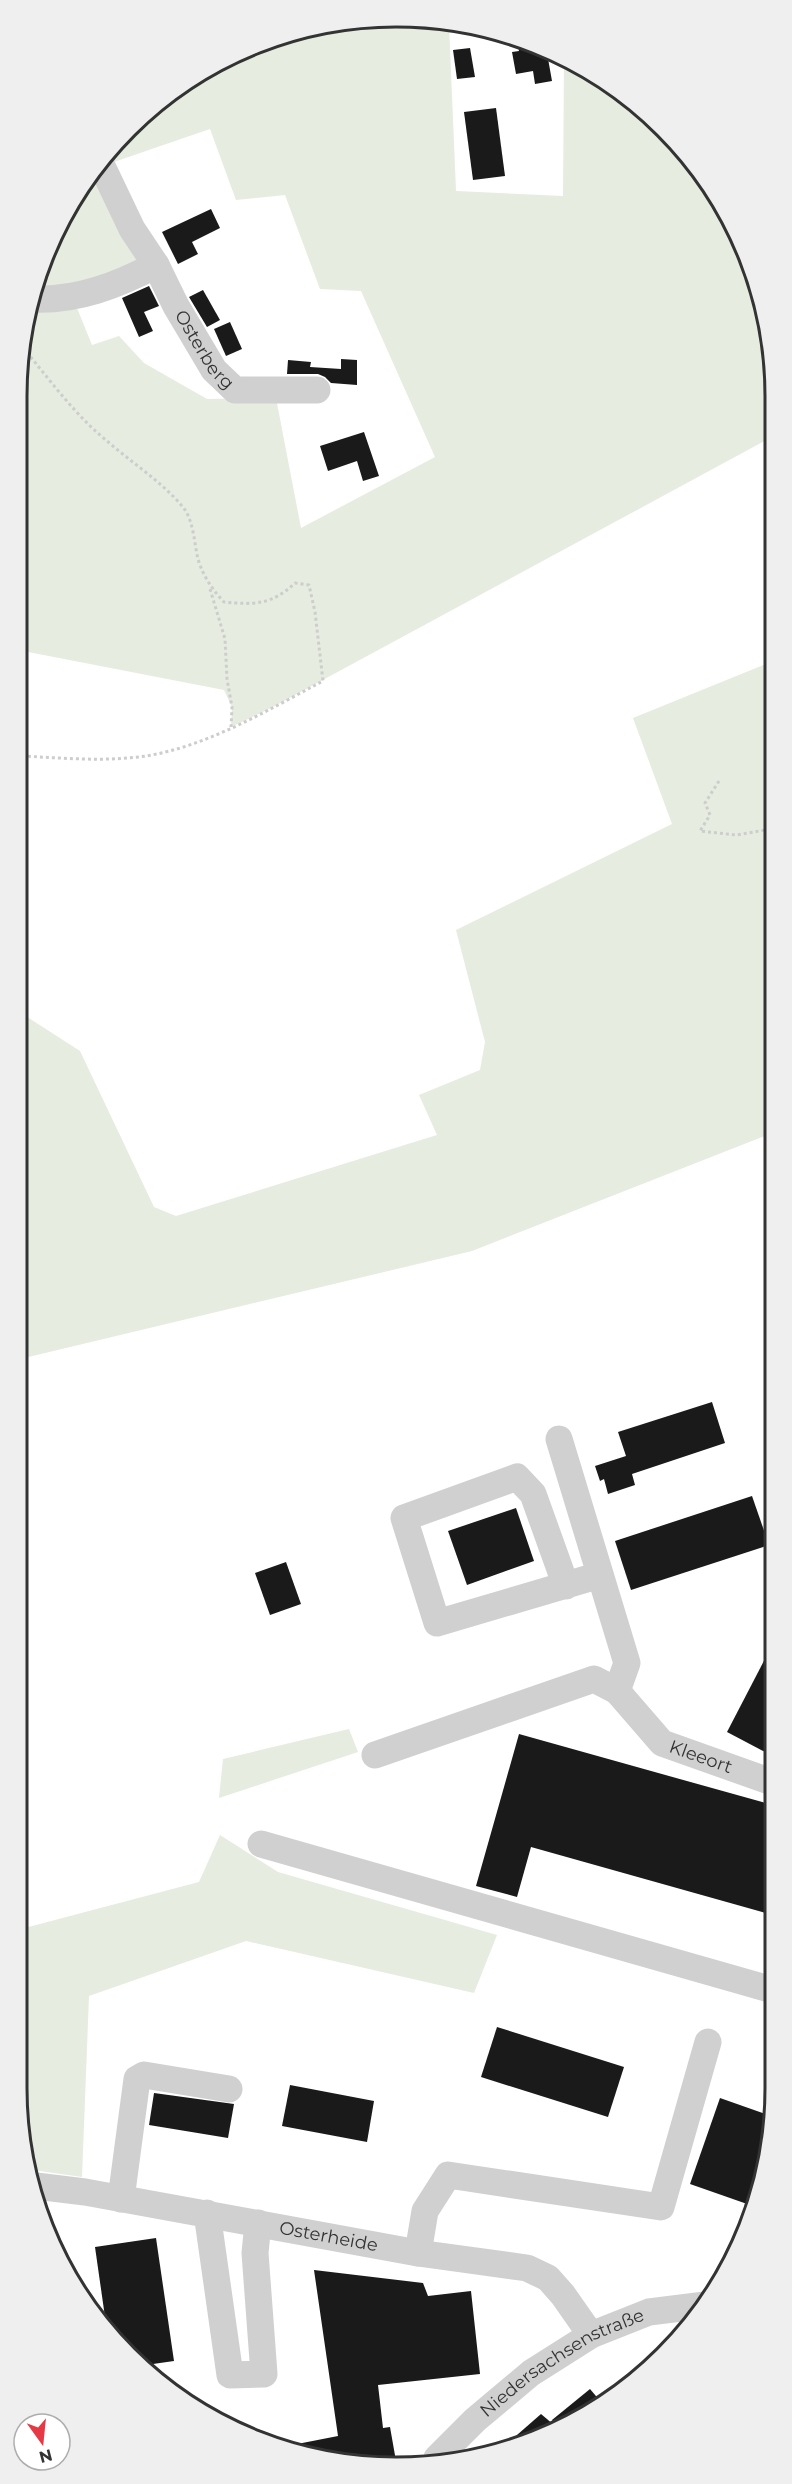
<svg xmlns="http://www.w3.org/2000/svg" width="792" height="2484" viewBox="0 0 792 2484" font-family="Montserrat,sans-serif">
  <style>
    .green { fill: #e6ecdf; fill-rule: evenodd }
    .building { fill: #1a1a1a }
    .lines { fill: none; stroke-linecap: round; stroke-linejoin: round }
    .path { stroke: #cdcdcd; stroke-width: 3; stroke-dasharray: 3 3; stroke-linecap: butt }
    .minor { stroke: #d0d0d0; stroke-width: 27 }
    .labels { text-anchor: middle; stroke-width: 6; stroke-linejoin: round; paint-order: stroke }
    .street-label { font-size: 18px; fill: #333; stroke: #fff }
    .rim { fill: none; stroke: #333; stroke-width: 3 }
  </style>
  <rect width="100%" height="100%" fill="#fff"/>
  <g class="green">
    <path d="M322,24H449L456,191L563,196L564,59L585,67L665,128L736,228L772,346V437L271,708L231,727L232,707L224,690L23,651L24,322L81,185L185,80ZM210,129L236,200L285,195L320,289L361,291L435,457L301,528L276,398L207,399L144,363L119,336L92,345L75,303L138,265L111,163Z"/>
    <path d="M771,662L770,1134L472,1251L20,1359L21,1013L80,1051L154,1207L176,1216L437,1135L419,1095L480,1070L485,1042L456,930L672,824L633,718Z"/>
    <path d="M349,1729L358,1752L219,1798L223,1759Z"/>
    <path d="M220,1835L278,1872L497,1935L474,1993L246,1941L89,1996L82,2177L33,2170L17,2088V1930L199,1882Z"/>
  </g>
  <g class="building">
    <path d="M517,42L547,53L552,81L535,84L533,71L516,74L512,52L519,51Z"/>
    <path d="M470,48L475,77L457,79L453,50Z"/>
    <path d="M496,108L505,176L473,180L464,112Z"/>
    <path d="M211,209L220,228L192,242L198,254L178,264L162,232Z"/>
    <path d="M149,286L159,306L144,312L153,331L139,337L122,298Z"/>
    <path d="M203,290L220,320L207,327L189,297Z"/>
    <path d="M230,322L242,349L226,356L214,329Z"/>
    <path d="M341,359L357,360V385L331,383L325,377L318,374H287L288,360L311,362L310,367L341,369Z"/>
    <path d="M364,432L379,476L363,481L357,461L328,471L320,446Z"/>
    <path d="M712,1402L725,1443L632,1474L635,1485L608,1494L604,1479L600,1481L595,1466L626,1456L618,1432Z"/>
    <path d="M752,1496L769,1545L631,1590L615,1541Z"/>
    <path d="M516,1508L534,1561L467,1585L448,1531Z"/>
    <path d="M286,1562L301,1604L270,1615L255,1573Z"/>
    <path d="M769,1651V1754L727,1732Z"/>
    <path d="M519,1734L769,1804V1914L531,1847L517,1897L476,1886Z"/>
    <path d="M497,2027L624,2067L608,2117L481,2077Z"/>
    <path d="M290,2085L374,2101L367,2142L282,2126Z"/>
    <path d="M154,2093L234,2104L228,2138L149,2125Z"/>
    <path d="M720,2098L768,2115V2162L750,2205L690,2184Z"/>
    <path d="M156,2238L174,2361L146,2365L111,2338L107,2331L95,2247Z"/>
    <path d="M314,2270L423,2283L428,2296L471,2291L480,2374L378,2385L383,2428L390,2427L396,2461L347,2464L287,2446L338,2436Z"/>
    <path d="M590,2389L601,2402L555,2424L552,2420Z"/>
    <path d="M541,2414L554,2425L511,2446L509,2442Z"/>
  </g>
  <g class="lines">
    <g class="path">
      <path d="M210,589L225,639L227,679L232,707L231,727"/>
      <path d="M22,756C63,758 105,762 146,756C208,746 268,710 323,681L315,612L309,585L295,583C272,605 254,605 224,602C212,589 203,576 198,559C194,543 194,521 183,507C161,481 132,463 107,441C75,415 50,380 24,349"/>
      <path d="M719,781L705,803L710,815L700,831L736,835L771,829"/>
    </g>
    <g class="minor">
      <path id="s1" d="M156,265L176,306L214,370L235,390H317"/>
      <path d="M33,299C77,301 118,285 156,265L132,229L101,164"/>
      <path d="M566,1586L533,1494L517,1477L404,1518L437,1623L600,1575"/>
      <path id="s2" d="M617,1691L662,1743L769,1781"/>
      <path d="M375,1755L594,1679L617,1691L627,1663L559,1439"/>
      <path d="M261,1844L769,1989"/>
      <path id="s3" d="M36,2186L85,2192L418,2253L527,2268L548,2278L563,2295L591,2335"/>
      <path d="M121,2199L137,2079L144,2075L229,2089"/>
      <path d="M207,2213L230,2375L264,2374L255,2253L258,2223"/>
      <path d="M418,2253L425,2211L448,2175L661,2207L708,2042"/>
      <path id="s4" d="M437,2458L475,2420L531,2373L591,2335L649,2312L705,2305"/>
    </g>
  </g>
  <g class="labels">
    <g class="street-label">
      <text dy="6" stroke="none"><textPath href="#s1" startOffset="98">Osterberg</textPath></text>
      <text dy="6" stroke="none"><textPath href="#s2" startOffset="110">Kleeort</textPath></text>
      <text dy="6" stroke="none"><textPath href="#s3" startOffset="297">Osterheide</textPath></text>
      <text dy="6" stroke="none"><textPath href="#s4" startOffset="159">Niedersachsenstraße</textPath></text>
    </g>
  </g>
  <path d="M0 0H792V2484H0ZM396 27H396A369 369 0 0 1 765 396V2088A369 369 0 0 1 396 2457H396A369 369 0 0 1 27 2088V396A369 369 0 0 1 396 27Z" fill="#efefef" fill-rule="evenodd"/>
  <path class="rim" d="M396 27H396A369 369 0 0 1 765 396V2088A369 369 0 0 1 396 2457H396A369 369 0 0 1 27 2088V396A369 369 0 0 1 396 27Z"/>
  <g transform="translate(42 2442) rotate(165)"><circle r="28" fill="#ffffff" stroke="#adadad" stroke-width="1.5"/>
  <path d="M0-4.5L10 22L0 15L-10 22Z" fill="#e63946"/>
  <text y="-9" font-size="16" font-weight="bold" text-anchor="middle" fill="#333333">N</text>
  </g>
</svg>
